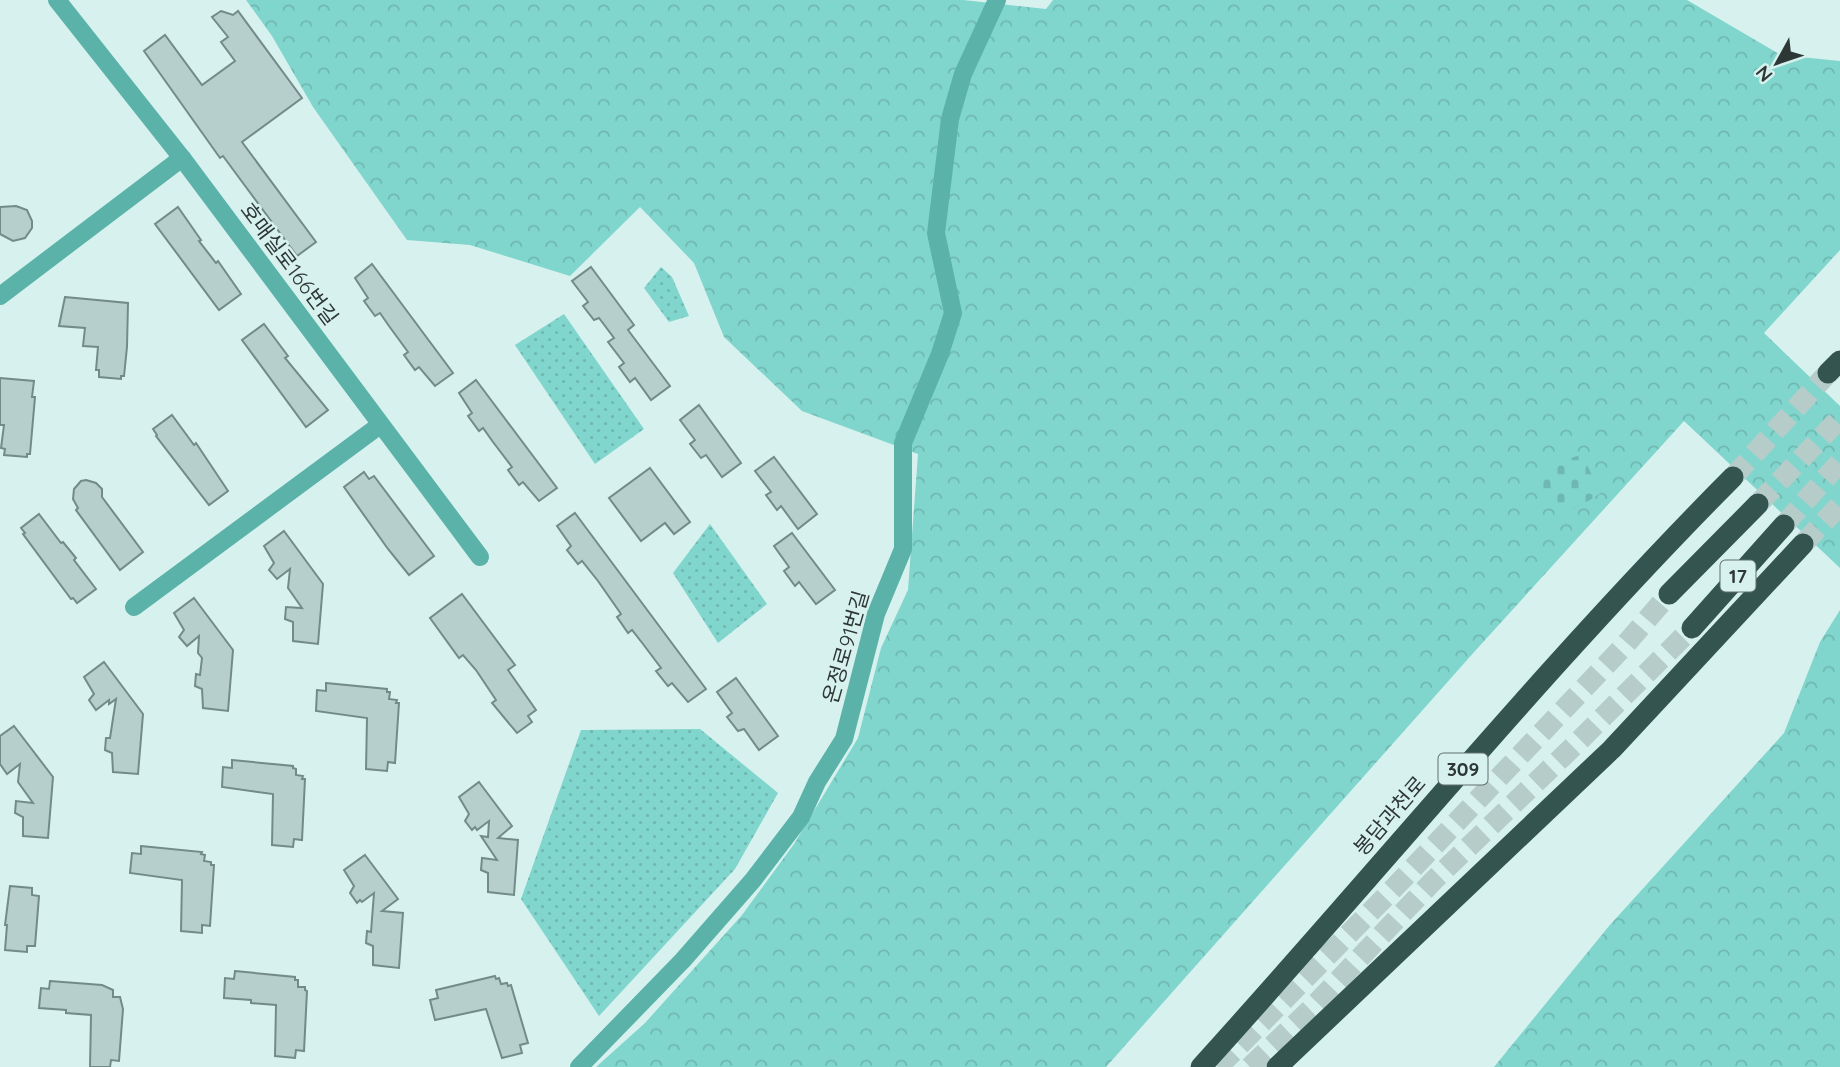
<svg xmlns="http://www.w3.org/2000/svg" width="1840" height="1067" viewBox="0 0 1840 1067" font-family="Quicksand,'Noto Sans KR',sans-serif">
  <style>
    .forest { fill: url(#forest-crowns) }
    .cemetery { fill: url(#cemetery-stones) }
    .park { fill: url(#park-dots) }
    .building { fill: #b6cfcc; stroke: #738b88; stroke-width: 2 }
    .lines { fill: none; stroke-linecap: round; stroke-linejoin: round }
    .highway-tunnel { stroke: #b5ccc9; stroke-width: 21; stroke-dasharray: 21 10; stroke-linecap: butt }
    .street { stroke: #5ab2a9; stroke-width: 18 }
    .highway { stroke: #345450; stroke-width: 21 }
    .labels { text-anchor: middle; stroke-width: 5; stroke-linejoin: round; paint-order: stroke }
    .shield { fill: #d7f1ee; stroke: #606f6d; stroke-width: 2 }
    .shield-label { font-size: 19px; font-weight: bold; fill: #2d3736 }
    .street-label { font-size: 21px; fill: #2d3736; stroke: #d7f1ee }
  </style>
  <defs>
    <pattern id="forest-crowns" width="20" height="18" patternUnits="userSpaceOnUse" patternTransform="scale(1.75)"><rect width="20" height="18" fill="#80d6cd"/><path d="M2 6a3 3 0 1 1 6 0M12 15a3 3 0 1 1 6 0" fill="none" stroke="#6fb8b1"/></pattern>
    <pattern id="cemetery-stones" width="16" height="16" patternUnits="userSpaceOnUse" patternTransform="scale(1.75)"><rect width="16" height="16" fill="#80d6cd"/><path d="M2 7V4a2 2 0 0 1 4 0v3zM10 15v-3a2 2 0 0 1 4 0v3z" fill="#6fb8b1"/></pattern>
    <pattern id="park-dots" width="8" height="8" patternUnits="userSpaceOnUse" patternTransform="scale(1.75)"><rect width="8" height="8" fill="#80d6cd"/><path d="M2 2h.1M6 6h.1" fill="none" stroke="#6fb8b1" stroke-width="1.8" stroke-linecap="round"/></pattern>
  </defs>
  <rect width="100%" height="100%" fill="#d7f1ee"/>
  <g class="forest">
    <path d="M246,0H963L1046,9L1053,0H1687L1781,55L1840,61V250L1764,333L1840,406V568L1684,421L1475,651L1106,1067H596L645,1023L742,915L794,844L858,738L881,648L908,590L918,454L802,411L724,337L694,263L640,207L570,276L470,245L407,240L313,107L272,36Z"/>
    <path d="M1840,610V1067H1494L1609,926L1784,733L1820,642Z"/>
  </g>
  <path class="cemetery" d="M1582,455L1601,493C1579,506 1568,517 1543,504C1542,499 1540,491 1541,486C1544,471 1568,457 1582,455Z"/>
  <g class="park">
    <path d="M661,267L672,277L689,316L669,322L644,288Z"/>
    <path d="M564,314L644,429L595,464L515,345Z"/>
    <path d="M710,524L767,604L718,643L673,573Z"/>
    <path d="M700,729L778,793L735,869L599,1016L521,899L581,730Z"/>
  </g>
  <g class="building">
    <path d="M221,11L233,15L238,11L302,98L242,142L316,242L297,256L223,156L220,158L144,51L165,35L202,85L235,61L221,42L228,37L212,17Z"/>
    <path d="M16,206L27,210L32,221V228L25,238L13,241L0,234V207Z"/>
    <path d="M178,207L201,240L199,241L216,263L218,261L241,294L219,310L155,224Z"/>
    <path d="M372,264L453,373L435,386L419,367L415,370L404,355L408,352L389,326L380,313L375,316L364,301L368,298L355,278Z"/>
    <path d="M591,267L634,325L628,330L670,386L651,400L635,378L630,382L619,367L624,363L608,342L614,338L599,318L594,320L583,306L588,302L572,281Z"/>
    <path d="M65,297L128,303L127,347L124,376H121V379L99,377V370H96L98,347L83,346L85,328L59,326Z"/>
    <path d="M264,324L288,356L285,358L328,410L306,427L242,340Z"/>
    <path d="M0,378L34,381L32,397H35L30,454H27V457L4,455L5,449L1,448L4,425H0Z"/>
    <path d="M476,380L557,488L539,501L523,482L519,485L508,470L512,467L493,442L483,428L479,431L468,416L472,413L459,393Z"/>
    <path d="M699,405L741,463L722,477L706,455L701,458L690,444L695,440L680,420Z"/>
    <path d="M172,415L194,445L196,443L228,491L209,505L156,436L157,435L153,429Z"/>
    <path d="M774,457L817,514L798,529L781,506L777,510L766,495L771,492L755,471Z"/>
    <path d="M650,468L690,522L674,534L665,523L641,541L609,498Z"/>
    <path d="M364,472L369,479L374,476L434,556L409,575L388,549L344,487Z"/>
    <path d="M86,480L96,483L102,489V497L143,552L120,570L76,510L78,508L73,499L74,489L81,481Z"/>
    <path d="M575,513L706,689L688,702L672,683L668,686L656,671L661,668L643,644L632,630L628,633L617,617L621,614L598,581L582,561L578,564L567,550L571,546L557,526Z"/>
    <path d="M39,514L61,543L63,542L76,558L74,560L96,589L77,603L73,598L71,599L23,534L25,533L21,528Z"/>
    <path d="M284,531L323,584L318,644L293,641V622L285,619L286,607L302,608L288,588L290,569L277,579L269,570L274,563L264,546Z"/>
    <path d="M792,533L835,590L816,604L799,582L795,586L784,571L789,567L774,546Z"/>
    <path d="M462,594L515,665L508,670L536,710L528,716L532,722L517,733L492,703L496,700L476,670L463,655L459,658L430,618Z"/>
    <path d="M194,598L233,650L228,711L203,708L202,689L195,686L196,674L200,675L202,658L198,653L199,636L187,646L179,637L184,630L174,613Z"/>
    <path d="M104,662L143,714L138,774L113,772L112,753L105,750L106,738H110L116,699L109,704V700L96,710L89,700L94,694L84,677Z"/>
    <path d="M736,678L778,736L759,750L744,729L738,731L727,717L732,713L717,692Z"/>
    <path d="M326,683L387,689V692H390L389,699L397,700L396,703H399L395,763L388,762L387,771L366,769L367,718L316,711L317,690L326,691Z"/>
    <path d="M14,726L53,777L48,838L23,836V817L15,813L16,801L33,803L18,782L20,764L7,774L0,764V736Z"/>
    <path d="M232,760L293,766V768L296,769V775L303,776L302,779H305L302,840L294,839L293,847L272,845L273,794L222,787L223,767L232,768Z"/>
    <path d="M479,782L512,826L498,838L518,840L514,895L488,892V873L481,870L482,858L497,860L481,836L488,837L489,821L477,830L475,827L472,830L465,821L469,814L459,797Z"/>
    <path d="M141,846L202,852L201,854L205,855L204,861L211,862V865H214L210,926L202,925V933L181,931L182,880L130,873L132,853L141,854Z"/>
    <path d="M365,855L398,899L382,911L403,913L399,968L373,965V946L366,943L367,931L371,932L374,893L362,902L360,900L357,903L350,893L354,886L344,870Z"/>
    <path d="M10,886L32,888V895L39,896L35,946H27V952L5,950L7,925H5Z"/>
    <path d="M235,971L295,977V980H298V987H305V990L307,991L304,1051L296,1050L295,1058L275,1056L276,1005L251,1003V1000L224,998L225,978L234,979Z"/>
    <path d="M495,976L496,979L499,978L501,984L507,983L508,986L511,985L528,1043L520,1045L522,1053L502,1058L486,1009L435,1020L430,1000L438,998L436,990Z"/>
    <path d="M50,981L102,985L113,990V997H120L123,1009L119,1061L111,1060L110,1067H90L91,1015L66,1013V1010L39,1008L41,988L49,989Z"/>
  </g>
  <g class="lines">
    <g class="highway-tunnel">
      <path d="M1733,477L1828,373"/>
      <path d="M1758,504L1840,418"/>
      <path d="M1784,525L1840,462"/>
      <path d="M1803,544L1840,505"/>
      <path d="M1218,1067L1392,890L1625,645L1669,594"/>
      <path d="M1250,1067L1311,1009L1433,881L1579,741L1692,628"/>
    </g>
    <g class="street">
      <path d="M57,0L182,158L480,557"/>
      <path d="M0,296L182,158"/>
      <path d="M134,607L380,425"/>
      <path d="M579,1067L683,960L753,880L801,817L817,782L844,739L876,614L903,549V443L940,354L953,313L936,233L950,119L963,74L997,0"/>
    </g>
    <g class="highway">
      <path d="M1828,373L1840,361"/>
      <path d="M1669,594L1758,504"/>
      <path d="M1692,628L1784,525"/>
      <path d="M1201,1067C1379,871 1546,665 1733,477"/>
      <path d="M1277,1067L1612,749L1803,544"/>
    </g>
  </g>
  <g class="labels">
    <g class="shield">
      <rect x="1720.5" y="560.5" width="35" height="31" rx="5"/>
      <rect x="1438.5" y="753.5" width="49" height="31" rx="5"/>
    </g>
    <g class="shield-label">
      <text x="1738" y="583">17</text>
      <text x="1463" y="776">309</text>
    </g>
    <g class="street-label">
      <text transform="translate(289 264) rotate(53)" y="7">호매실로166번길</text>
      <text transform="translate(846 647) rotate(-74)" y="7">온정로91번길</text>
      <text transform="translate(1390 816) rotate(-49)" y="7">봉담과천로</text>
    </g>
  </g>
  <g transform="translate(1777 63) rotate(230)" stroke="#d7f1ee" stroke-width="5" paint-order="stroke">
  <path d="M0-5L12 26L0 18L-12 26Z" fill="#2d3736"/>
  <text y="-10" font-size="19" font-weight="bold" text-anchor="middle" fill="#2d3736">N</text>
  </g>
</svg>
